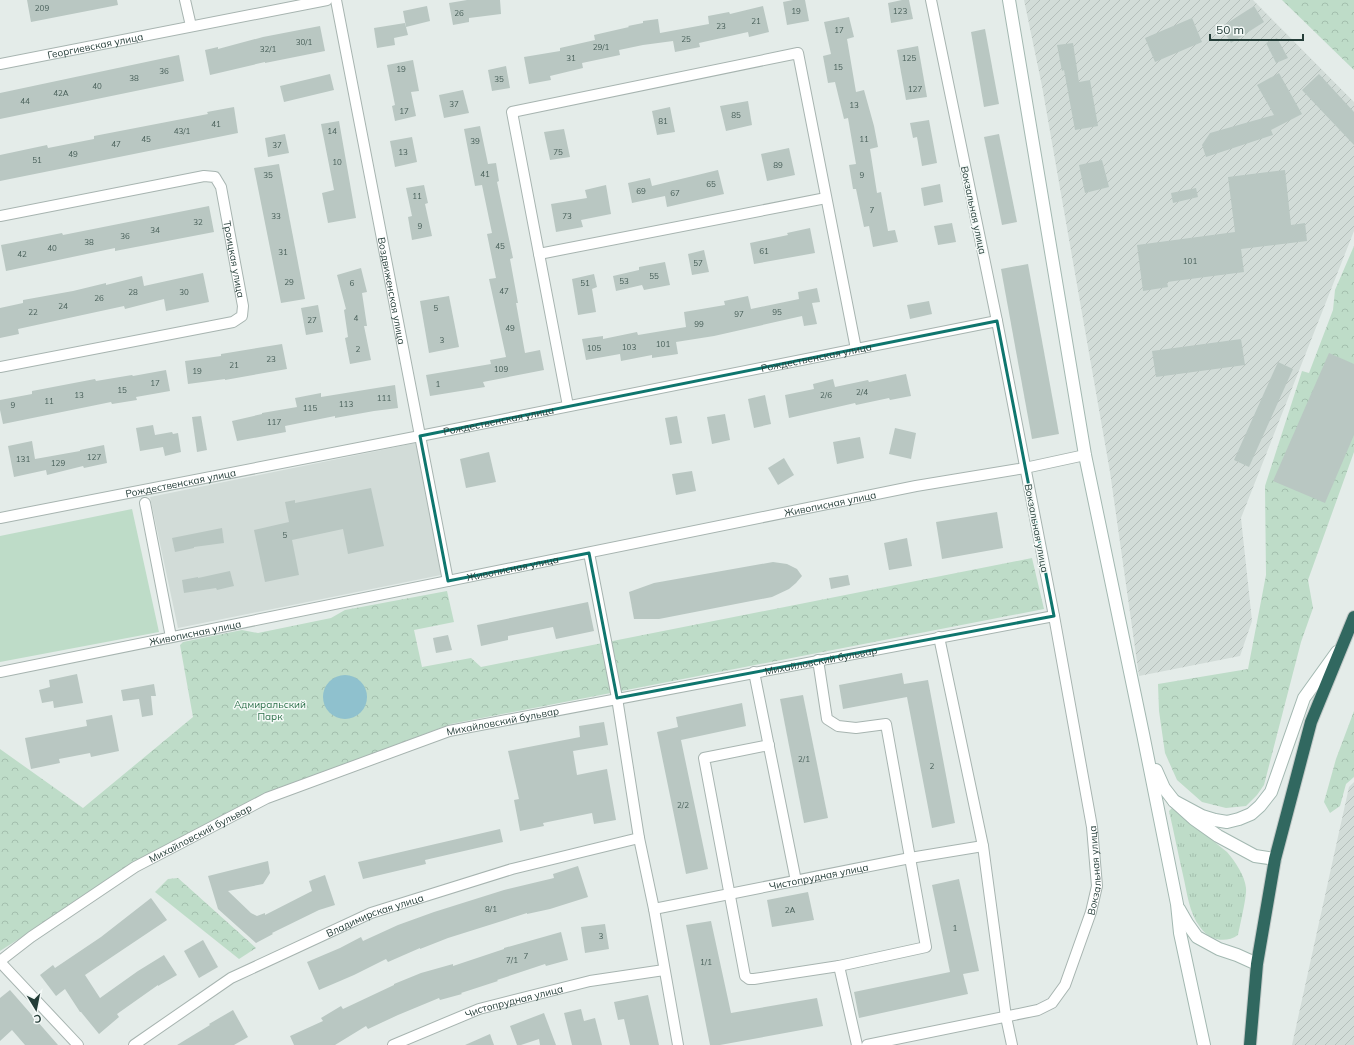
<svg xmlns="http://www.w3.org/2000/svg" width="1354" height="1045" viewBox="0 0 1354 1045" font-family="Mulish,sans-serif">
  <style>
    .built { fill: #d2dcd8 }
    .industrial { fill: url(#industrial-furrows) }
    .grass { fill: url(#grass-tufts) }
    .forest { fill: url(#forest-crowns) }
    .pitch { fill: #bedcc8 }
    .water { fill: #8fc1ce }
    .building { fill: #b9c7c2 }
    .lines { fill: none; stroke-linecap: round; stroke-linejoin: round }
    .street-casing { stroke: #a7b4b0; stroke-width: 12 }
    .secondary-casing { stroke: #a3b8b1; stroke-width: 14 }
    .highway-casing { stroke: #c2c9c7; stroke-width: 14 }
    .street { stroke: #fff; stroke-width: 10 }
    .secondary { stroke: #fff; stroke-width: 12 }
    .highway { stroke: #316860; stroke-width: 12 }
    .marked { fill: none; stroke: #0f766e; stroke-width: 3; stroke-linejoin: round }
    .labels { text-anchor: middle; stroke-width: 3; stroke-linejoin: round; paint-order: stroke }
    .number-label { font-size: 8px; fill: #49605a }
    .street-label { font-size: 10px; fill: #243d38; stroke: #f4f9f7 }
    .park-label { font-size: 10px; fill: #30724d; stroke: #f4f9f7 }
  </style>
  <defs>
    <pattern id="industrial-furrows" width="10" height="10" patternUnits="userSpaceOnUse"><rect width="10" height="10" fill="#d2dcd8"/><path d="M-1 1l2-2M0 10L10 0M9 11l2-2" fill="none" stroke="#b4beba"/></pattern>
    <pattern id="grass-tufts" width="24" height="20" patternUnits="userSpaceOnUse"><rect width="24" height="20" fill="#bedcc8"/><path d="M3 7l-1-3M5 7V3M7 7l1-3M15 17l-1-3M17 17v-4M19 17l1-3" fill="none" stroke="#a3bead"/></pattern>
    <pattern id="forest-crowns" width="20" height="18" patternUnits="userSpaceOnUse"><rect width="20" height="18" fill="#bedcc8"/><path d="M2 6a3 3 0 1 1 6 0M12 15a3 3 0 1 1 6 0" fill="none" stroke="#a3bead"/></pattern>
  </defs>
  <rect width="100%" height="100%" fill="#e4ece9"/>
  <path class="built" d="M416,443L441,575L178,628L150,497Z"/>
  <g class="industrial">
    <path d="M1024,0H1253L1354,102V231L1241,518L1252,621L1240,656L1139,676L1110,472L1042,86Z"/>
    <path d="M1354,782V1045H1292L1349,787Z"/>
  </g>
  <path class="grass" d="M1172,808L1227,852C1235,861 1245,876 1246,888C1247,896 1240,925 1238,935C1225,944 1209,940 1200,927C1189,913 1187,892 1183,875C1178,854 1174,832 1169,811Z"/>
  <g class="forest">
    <path d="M1282,0H1354V70Z"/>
    <path d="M1354,246V452L1308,580L1313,608L1301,642L1264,785L1257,795L1246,806L1226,808L1202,802L1177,780L1165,753L1159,711L1158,684L1248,669L1266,575L1265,486L1302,371L1309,373L1333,310L1335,290Z"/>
    <path d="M1032,558L1044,609L451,724L266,794L150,855L0,951V749L83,808L193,717L180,645L183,642L242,630L258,633L331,618L345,610L447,591L454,622L414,630L422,667L471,658L481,667Z"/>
    <path d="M1354,711V777L1346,784L1340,806L1330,813L1324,802L1336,759Z"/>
    <path d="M178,878L256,948L239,959L155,892L168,879Z"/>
  </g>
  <path class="pitch" d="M132,509L159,632L0,662V536Z"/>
  <circle class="water" cx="345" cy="697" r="22"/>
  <g class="building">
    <path d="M27,0H117L118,5L31,22Z"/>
    <path d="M467,0H500L501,14L469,18V22L453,25L449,3Z"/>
    <path d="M793,0H805L809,21L787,25L783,2Z"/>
    <path d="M902,0H909L913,19L891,23L888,3Z"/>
    <path d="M427,6L430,21L406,27L403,11Z"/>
    <path d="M763,6L769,32L749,37L748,32L699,43L700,47L675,52L673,41L643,45L619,50L620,55L582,63L583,68L550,76L551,80L529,84L524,57L560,51V48L595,40L594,35L629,27L628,26L643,23V21L658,19L660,33L709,24L708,16L729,12L730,14Z"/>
    <path d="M1254,6L1264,22L1231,43L1221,27Z"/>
    <path d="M849,17L854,37L847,39L856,92L864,90L874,126L878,147L870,149L877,193L881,192L888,231L895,230L898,242L873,247L869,226L864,227L856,189H853L849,165L856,164L848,118L844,119L835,82L828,83L823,56L831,54L824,22Z"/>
    <path d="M1192,18L1202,42L1155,62L1145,38Z"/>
    <path d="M405,23L408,35L394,38L395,45L377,48L374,28Z"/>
    <path d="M320,26L325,51L265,63V62L210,75L205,50L218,47V49L263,37Z"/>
    <path d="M985,29L999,104L984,107L971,32Z"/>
    <path d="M1277,38L1288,58L1276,63L1266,43Z"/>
    <path d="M1073,43L1079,82L1090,80L1098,126L1075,130L1064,70L1062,71L1057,45Z"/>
    <path d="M918,46L927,97L906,100L897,50Z"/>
    <path d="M179,55L184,81L0,119V93Z"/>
    <path d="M413,60L419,91L411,92L416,116L395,121L392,106L395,105L387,65Z"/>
    <path d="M506,66L510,88L492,91L488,70Z"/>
    <path d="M1279,73L1302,114L1271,130L1273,135L1206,157L1202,145L1210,133L1274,115L1257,85Z"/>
    <path d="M330,74L334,90L284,102L280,86Z"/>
    <path d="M1319,74L1354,112V145L1302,90Z"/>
    <path d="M463,90L469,113L444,118L439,95Z"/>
    <path d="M748,101L752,125L726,131L720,106Z"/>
    <path d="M234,107L238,133L0,181V155L47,145L48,148L94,139V136L208,114L207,112Z"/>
    <path d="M670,107L675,132L657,135L652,111Z"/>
    <path d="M929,120L937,163L922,166L917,137L913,138L910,123Z"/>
    <path d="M339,121L356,218L328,223L322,193L334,190L321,124Z"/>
    <path d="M480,126L488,164L496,163L499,181L497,182L513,258L510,259L518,303H516L525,353L540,350L544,370L483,382L485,387L430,396L426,375L491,364L490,360L506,357L489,279L496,278L487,234L492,233L482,185L475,186L464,129Z"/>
    <path d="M564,129L570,157L550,160L544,132Z"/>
    <path d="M285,134L289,153L268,157L265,138Z"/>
    <path d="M999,134L1017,222L1002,225L984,137Z"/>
    <path d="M412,137L417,162L395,167L390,141Z"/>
    <path d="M789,148L795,175L767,181L761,154Z"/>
    <path d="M1102,160L1109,187L1085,193L1079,165Z"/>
    <path d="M279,164L305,299L281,303L254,168Z"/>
    <path d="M718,170L724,194L667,207L665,196L632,203L628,183L650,178L652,186Z"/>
    <path d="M1285,170L1291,225L1305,223L1307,241L1241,249L1244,272L1167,282L1168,287L1143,291L1137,245L1235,232L1228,177Z"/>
    <path d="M940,184L943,202L924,206L921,188Z"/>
    <path d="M424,185L428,203L425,204L432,236L412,240L408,217L412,216L406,188Z"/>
    <path d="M606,185L611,214L581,220L583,227L556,232L551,204L587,198L585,190Z"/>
    <path d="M1196,188L1198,197L1173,203L1171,193Z"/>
    <path d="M209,206L214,232L115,251V248L6,271L1,245L62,233L63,235Z"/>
    <path d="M952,223L956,242L938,245L934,226Z"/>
    <path d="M810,228L815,253L754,264L750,243L788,235L787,233Z"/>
    <path d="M704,250L709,272L692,275L688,254Z"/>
    <path d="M665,262L670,285L644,290L642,285L616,291L613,276L639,270V267Z"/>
    <path d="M1028,264L1059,434L1032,439L1001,269Z"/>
    <path d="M361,268L367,292L362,293L367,326H364L371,360L350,364L345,338L348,337L344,310L346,309L337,275Z"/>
    <path d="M203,273L209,302L166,311L164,299L125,309L124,306L18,329L19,334L0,338V308L23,303V300L73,291L106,283V285L142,276L144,286Z"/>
    <path d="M594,274L597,287L592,289L596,312L578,315L572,279Z"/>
    <path d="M817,288L820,302L812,303L817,324L804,326L802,316L714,336L676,342L678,354L652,358V355L621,361L620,354L586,360L582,339L603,336V339L637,332L638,335L686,327L684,312L725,305L724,301L748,296L751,309L799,299L798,292Z"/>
    <path d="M449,296L459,347L429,353L420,301Z"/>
    <path d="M929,301L932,314L910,319L907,305Z"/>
    <path d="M318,305L323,332L306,335L301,308Z"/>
    <path d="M1241,339L1245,365L1156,377L1152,351Z"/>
    <path d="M282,344L287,369L225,380V379L188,384L185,361L221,356V354Z"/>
    <path d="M1329,353L1354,364V435L1325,503L1273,481Z"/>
    <path d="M1278,362L1293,369L1249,467L1234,460Z"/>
    <path d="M166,370L170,391L136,397L137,400L112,404L111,402L3,424L0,410V400L32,394V391L95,379L96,381L132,375L133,376Z"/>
    <path d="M906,374L911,396L890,400L889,398L856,405L855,403L789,418L785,395L814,389L813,384L833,379L835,387L868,380L869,382Z"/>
    <path d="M395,385L398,408L374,411L335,418V416L285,426L286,432L237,441L232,421L262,414V413L297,407L295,398L321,393V397Z"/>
    <path d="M765,395L771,424L754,428L748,399Z"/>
    <path d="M725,414L730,440L712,444L707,417Z"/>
    <path d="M201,416L207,450L197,452L192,417Z"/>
    <path d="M677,416L682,443L670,445L665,418Z"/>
    <path d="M153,425L155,435L172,432L173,434L178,433L181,452L165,456L163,447L140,451L136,428Z"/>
    <path d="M895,428L916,433L911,459L889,454Z"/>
    <path d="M860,437L864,458L837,464L833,442Z"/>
    <path d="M32,441L35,459L80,451V450L104,445L107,463L84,468L83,466L47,475L46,470L14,477L8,446Z"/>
    <path d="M489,452L496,482L466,488L460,459Z"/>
    <path d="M784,458L794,475L778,485L768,468Z"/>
    <path d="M692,471L696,491L676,495L672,474Z"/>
    <path d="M371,488L384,546L348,554L343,529L292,540L299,575L265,582L254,530L289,522L285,502L295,500V503Z"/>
    <path d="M997,512L1003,548L942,559L936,522Z"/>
    <path d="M222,528L224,543L194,547V548L175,552L172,538Z"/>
    <path d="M907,538L912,566L889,570L884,543Z"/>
    <path d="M773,562L787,564L797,569L802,576L796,583L789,589L772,597L659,619H634L629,592L654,583Z"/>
    <path d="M230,571L234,586L217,590L216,588L184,593L182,580L198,577V578Z"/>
    <path d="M848,575L850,585L831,589L829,578Z"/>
    <path d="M588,602L594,631L556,639L553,627L508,636V640L481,646L477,625Z"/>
    <path d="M448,635L452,650L436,653L433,638Z"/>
    <path d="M902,673L904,684L928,680L955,823L932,828L907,697L843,709L839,685Z"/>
    <path d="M77,674L83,703L54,708L53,701L42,703L39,690L50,687L49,680Z"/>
    <path d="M154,684L156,696H151L153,715L142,717L139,699L123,701L121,690Z"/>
    <path d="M803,695L828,818L804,823L780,699Z"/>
    <path d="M742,703L746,726L681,740L708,869L686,874L657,732L678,727L676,717Z"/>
    <path d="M112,715L119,751L91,757L90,753L59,759L60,763L31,769L25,738L87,726L86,720Z"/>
    <path d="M604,722L608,745L573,751L577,775L607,769L616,820L594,824L592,813L543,823L544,826L520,831L514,800L519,799L508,751L580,737L579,726Z"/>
    <path d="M500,829L503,842L425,860L426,864L363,879L358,862Z"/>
    <path d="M268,861L270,873L263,884L228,891L251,913L257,916L265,913V915L312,891L309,881L325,875L335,905L319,910L272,933L273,934L256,943L218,909L208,876Z"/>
    <path d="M578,866L588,897L550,909L527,914V913L448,938L420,949V948L388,962L386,959L354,975L319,990L307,962L340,948L361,937L363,941L398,925L434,912L504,890L554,878L553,874Z"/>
    <path d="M959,879L979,971L963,974L968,994L859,1018L854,992L950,972L932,885Z"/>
    <path d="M808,892L814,920L772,927L767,900Z"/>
    <path d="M151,898L167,920L85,975L100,998L138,971L164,955L177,975L158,986V985L117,1014L119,1017L99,1034L81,1012H80L65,989L56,996L40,975L53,965L55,968L101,937Z"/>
    <path d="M711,921L731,1013L817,998L823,1026L720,1045H710L686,925Z"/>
    <path d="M605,924L609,949L585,953L581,927Z"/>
    <path d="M561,932L568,960L546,966L545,964L497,980L498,981L461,993L462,994L440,1000L439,998L398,1015L368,1029L366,1026L335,1045H294L290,1036L323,1021L321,1018L341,1006L343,1009L394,985V984L421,973L453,964V966L504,949V948Z"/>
    <path d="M203,940L218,967L199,978L184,951Z"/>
    <path d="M10,990L58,1045H25L12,1030L0,1041V998Z"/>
    <path d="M648,995L659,1045H630L624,1019L618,1020L614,1002Z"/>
    <path d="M581,1009L584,1021L595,1018L602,1045H572L564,1013Z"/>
    <path d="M233,1010L248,1037L234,1045H177L210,1025L209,1024Z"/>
    <path d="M544,1013L556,1045H540L539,1039L521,1045H517L510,1026Z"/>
    <path d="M490,1034L494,1045H465Z"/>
  </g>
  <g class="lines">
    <g class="street-casing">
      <g id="street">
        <path d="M185,0L191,26"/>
        <path id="s1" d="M336,0L448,581"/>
        <path id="s2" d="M0,64L327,0"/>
        <path id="s3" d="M0,216L204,176L215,177L221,187L243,306L242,316L233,322L0,367"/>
        <path d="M539,254L826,198"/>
        <path d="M568,406L512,112L798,53L856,349"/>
        <path d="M145,503L171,637"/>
        <path id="s4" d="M0,518L420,436L997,321"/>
        <path d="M589,553L617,698L639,838L654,909L678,1045"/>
        <path d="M939,637L983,846L1006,1017L1012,1045"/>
        <path d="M818,660L827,719L838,726L856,728L886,724L926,947L839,966L857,1045"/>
        <path id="s5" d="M0,672L916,486L1025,468L1085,455"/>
        <path d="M754,672L796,881"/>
        <path d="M769,745L704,758L745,976L749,979H754L839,966"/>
        <path id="s6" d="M654,909L910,858L983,846"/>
        <path id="s7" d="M0,961L31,937L135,867L267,798L449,731L1054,616"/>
        <path d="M0,962L78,1045"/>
        <path id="s8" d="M134,1045L231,978L371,913L512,869L639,838"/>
        <path id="s9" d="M393,1045L479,1009L590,981L664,970"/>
        <path id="s10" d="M867,1045L1038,1010L1052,1003L1065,985L1091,912L1097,886L1092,827L1054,616L997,321L931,0"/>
      </g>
    </g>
    <g class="secondary-casing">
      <g id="secondary">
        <path d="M1009,0L1085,455L1143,734L1177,904L1180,933L1204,1045"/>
        <path d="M1156,770L1164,788L1174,801L1194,819L1218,836L1255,856L1275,859"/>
        <path d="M1174,801L1202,816L1215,820L1227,822L1239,819L1251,814L1260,806L1271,792L1304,698L1337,652"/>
        <path d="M1179,909L1187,923L1197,937L1219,949L1237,955L1257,964"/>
      </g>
    </g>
    <g class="highway-casing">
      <path id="highway" d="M1250,1045L1257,964L1275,859L1311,722L1354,617"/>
    </g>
    <use href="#street" class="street"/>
    <use href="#secondary" class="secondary"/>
    <use href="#highway" class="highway"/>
  </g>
  <path class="marked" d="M997,321L1054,616L617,698L589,553L448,581L420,436Z"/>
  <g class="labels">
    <g class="number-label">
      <text x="42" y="11">209</text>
      <text x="796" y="14">19</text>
      <text x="900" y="14">123</text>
      <text x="459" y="16">26</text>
      <text x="756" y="24">21</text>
      <text x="721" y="29">23</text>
      <text x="839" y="33">17</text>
      <text x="686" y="42">25</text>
      <text x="304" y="45">30/1</text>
      <text x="601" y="50">29/1</text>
      <text x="268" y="52">32/1</text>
      <text x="571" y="61">31</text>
      <text x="909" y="61">125</text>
      <text x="838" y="70">15</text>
      <text x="401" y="72">19</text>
      <text x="164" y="74">36</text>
      <text x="134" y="81">38</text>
      <text x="499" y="82">35</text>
      <text x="97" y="89">40</text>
      <text x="915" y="92">127</text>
      <text x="61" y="96">42А</text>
      <text x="25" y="104">44</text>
      <text x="454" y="107">37</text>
      <text x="854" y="108">13</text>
      <text x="404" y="114">17</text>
      <text x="736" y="118">85</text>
      <text x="663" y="124">81</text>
      <text x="216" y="127">41</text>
      <text x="182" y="134">43/1</text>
      <text x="332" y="134">14</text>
      <text x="146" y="142">45</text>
      <text x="864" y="142">11</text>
      <text x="475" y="144">39</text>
      <text x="116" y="147">47</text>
      <text x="277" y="148">37</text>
      <text x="403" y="155">13</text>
      <text x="558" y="155">75</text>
      <text x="73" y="157">49</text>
      <text x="37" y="163">51</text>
      <text x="337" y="165">10</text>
      <text x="778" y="168">89</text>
      <text x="485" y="177">41</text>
      <text x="268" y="178">35</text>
      <text x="862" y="178">9</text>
      <text x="711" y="187">65</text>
      <text x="641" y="194">69</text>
      <text x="675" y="196">67</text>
      <text x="417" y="199">11</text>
      <text x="872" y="213">7</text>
      <text x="276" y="219">33</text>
      <text x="567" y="219">73</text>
      <text x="198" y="225">32</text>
      <text x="420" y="229">9</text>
      <text x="155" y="233">34</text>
      <text x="125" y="239">36</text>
      <text x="89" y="245">38</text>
      <text x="500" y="249">45</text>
      <text x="52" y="251">40</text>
      <text x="764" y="254">61</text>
      <text x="283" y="255">31</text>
      <text x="22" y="257">42</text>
      <text x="1190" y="264">101</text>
      <text x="698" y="266">57</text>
      <text x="654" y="279">55</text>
      <text x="624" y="284">53</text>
      <text x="289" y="285">29</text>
      <text x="352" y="286">6</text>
      <text x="585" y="286">51</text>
      <text x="504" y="294">47</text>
      <text x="133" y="295">28</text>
      <text x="184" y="295">30</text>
      <text x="99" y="301">26</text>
      <text x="63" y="309">24</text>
      <text x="436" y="311">5</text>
      <text x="33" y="315">22</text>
      <text x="777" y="315">95</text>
      <text x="739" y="317">97</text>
      <text x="356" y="321">4</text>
      <text x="312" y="323">27</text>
      <text x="699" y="327">99</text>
      <text x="510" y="331">49</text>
      <text x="442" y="343">3</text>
      <text x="663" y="347">101</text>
      <text x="629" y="350">103</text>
      <text x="594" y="351">105</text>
      <text x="358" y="352">2</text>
      <text x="271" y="362">23</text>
      <text x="234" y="368">21</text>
      <text x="501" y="372">109</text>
      <text x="197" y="374">19</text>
      <text x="155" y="386">17</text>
      <text x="438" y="387">1</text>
      <text x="122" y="393">15</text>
      <text x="862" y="395">2/4</text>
      <text x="79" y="398">13</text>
      <text x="826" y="398">2/6</text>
      <text x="384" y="401">111</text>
      <text x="49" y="404">11</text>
      <text x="346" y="407">113</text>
      <text x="13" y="408">9</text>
      <text x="310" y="411">115</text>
      <text x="274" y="425">117</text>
      <text x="94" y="460">127</text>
      <text x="23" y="462">131</text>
      <text x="58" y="466">129</text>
      <text x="285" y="538">5</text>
      <text x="804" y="762">2/1</text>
      <text x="932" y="769">2</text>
      <text x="683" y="808">2/2</text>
      <text x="491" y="912">8/1</text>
      <text x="790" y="913">2А</text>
      <text x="955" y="931">1</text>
      <text x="601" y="939">3</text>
      <text x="526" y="959">7</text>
      <text x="512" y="963">7/1</text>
      <text x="706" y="965">1/1</text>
    </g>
    <g class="street-label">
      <text dy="4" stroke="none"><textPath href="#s2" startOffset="97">Георгиевская улица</textPath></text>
      <text transform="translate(974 210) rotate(78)" y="4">Вокзальная улица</text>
      <text dy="4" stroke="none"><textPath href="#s3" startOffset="304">Троицкая улица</textPath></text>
      <text dy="4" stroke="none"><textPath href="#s1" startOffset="296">Воздвиженская улица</textPath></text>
      <text dy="4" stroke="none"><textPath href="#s4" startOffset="832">Рождественская улица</textPath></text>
      <text dy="4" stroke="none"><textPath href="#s4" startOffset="508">Рождественская улица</textPath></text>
      <text dy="4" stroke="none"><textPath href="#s4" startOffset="184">Рождественская улица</textPath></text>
      <text dy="4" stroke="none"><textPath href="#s5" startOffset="847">Живописная улица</textPath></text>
      <text transform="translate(1037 528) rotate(79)" y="4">Вокзальная улица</text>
      <text dy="4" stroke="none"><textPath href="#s5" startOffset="523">Живописная улица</textPath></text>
      <text dy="4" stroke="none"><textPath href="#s5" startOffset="199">Живописная улица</textPath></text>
      <text dy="4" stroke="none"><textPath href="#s7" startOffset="886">Михайловский бульвар</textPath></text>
      <text dy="4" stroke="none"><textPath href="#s7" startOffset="562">Михайловский бульвар</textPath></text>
      <text dy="4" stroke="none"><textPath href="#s7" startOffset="238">Михайловский бульвар</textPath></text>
      <text dy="4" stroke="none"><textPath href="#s10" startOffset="332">Вокзальная улица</textPath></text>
      <text dy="4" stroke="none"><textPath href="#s6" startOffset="168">Чистопрудная улица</textPath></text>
      <text dy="4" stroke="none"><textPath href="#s8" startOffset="275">Владимирская улица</textPath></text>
      <text dy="4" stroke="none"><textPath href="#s9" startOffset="129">Чистопрудная улица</textPath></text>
    </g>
    <g class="park-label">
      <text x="270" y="708">Адмиральский<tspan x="270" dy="12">Парк</tspan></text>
    </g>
  </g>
  <g transform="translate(36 1009) rotate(170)" stroke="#f4f9f7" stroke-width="3" paint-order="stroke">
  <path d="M0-3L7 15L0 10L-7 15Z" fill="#243d38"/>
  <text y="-6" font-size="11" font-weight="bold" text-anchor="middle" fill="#243d38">С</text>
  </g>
  <path d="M1210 34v6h93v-6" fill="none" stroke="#243d38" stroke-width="2"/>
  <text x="1216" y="34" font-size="12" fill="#243d38" stroke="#f4f9f7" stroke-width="3" paint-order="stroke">50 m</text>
</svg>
